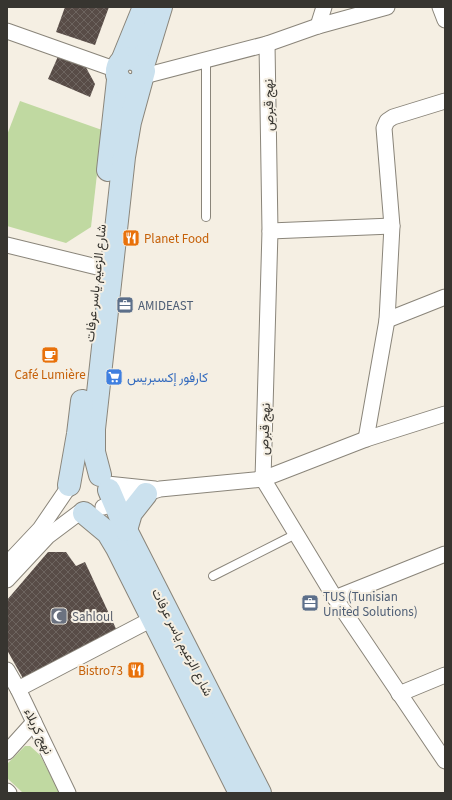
<svg xmlns="http://www.w3.org/2000/svg" width="452" height="800" viewBox="0 0 452 800" font-family="'Source Sans 3',Vazirmatn,sans-serif">
  <style>
    .green { fill: #c0d9a1 }
    .building { fill: url(#building-cross-hatch) }
    .lines { fill: none; stroke-linecap: round; stroke-linejoin: round }
    .service-casing { stroke: #8a857a; stroke-width: 10 }
    .minor-casing { stroke: #8a857a; stroke-width: 17 }
    .secondary-casing { stroke: #8a857a; stroke-width: 24 }
    .service { stroke: #fff; stroke-width: 8 }
    .minor { stroke: #fff; stroke-width: 15 }
    .secondary { stroke: #cbe1ee; stroke-width: 22 }
    .labels { text-anchor: middle; stroke-width: 4; stroke-linejoin: round; paint-order: stroke }
    .street-label { font-size: 13px; fill: #373530; stroke: #f5efe3 }
    .food-label { font-size: 13px; fill: #c56008; stroke: #f5efe3; text-anchor: start }
    .service-label { font-size: 13px; fill: #4e5e75; stroke: #f5efe3; text-anchor: start }
    .shop-label { font-size: 13px; fill: #366cbe; stroke: #f5efe3; text-anchor: start }
    .worship-label { font-size: 13px; fill: #5b616d; stroke: #f5efe3; text-anchor: start }
  </style>
  <defs>
    <pattern id="building-cross-hatch" width="8" height="8" patternUnits="userSpaceOnUse"><rect width="8" height="8" fill="#584c47"/><path d="M0 0l8 8M0 8l8-8" fill="none" stroke="#6d645f"/></pattern>
  </defs>
  <rect width="100%" height="100%" fill="#f5efe3"/>
  <g class="green">
    <path d="M20,101L102,130L91,227L66,243L7,226V135Z"/>
    <path d="M25,746H30L40,755L60,793H23L7,778V764Z"/>
  </g>
  <g class="building">
    <path d="M65,7H109L95,45L56,32Z"/>
    <path d="M60,52L82,60L95,84L90,97L48,79Z"/>
    <path d="M48,552H66L76,566L85,562L118,633L25,682L7,650V600Z"/>
  </g>
  <g class="lines">
    <g class="service-casing">
      <g id="service">
        <path d="M206,217V60"/>
        <path d="M213,576L296,534"/>
      </g>
    </g>
    <g class="minor-casing">
      <g id="minor">
        <path d="M440,7L445,20"/>
        <path d="M318,26L324,7"/>
        <path d="M7,31L117,70"/>
        <path d="M267,44L270,231L263,479L335,598L445,761"/>
        <path d="M144,76L267,44L318,26L387,7"/>
        <path d="M270,231L392,226"/>
        <path d="M7,245L97,267"/>
        <path d="M387,320L445,297"/>
        <path d="M366,439L387,320L392,226L384,128L387,121L393,117L445,101"/>
        <path d="M107,484L155,489"/>
        <path d="M103,507L160,489L263,479L366,439L445,414"/>
        <path d="M7,564L40,529L68,488"/>
        <path d="M7,580L48,536L80,512"/>
        <path d="M335,598L445,554"/>
        <path d="M7,670L18,689L68,793"/>
        <path d="M18,689L152,619"/>
        <path d="M399,694L445,675"/>
        <path d="M7,752L34,722"/>
        <path d="M7,791L9,793"/>
      </g>
    </g>
    <g class="secondary-casing">
      <g id="secondary">
        <path d="M122,61L144,7"/>
        <path d="M143,66L161,7"/>
        <path d="M108,170L118,80"/>
        <path d="M100,475L94,452V429L124,157L130,122L144,71L140,62L131,58C121,59 116,65 117,75L122,83L132,86L141,81"/>
        <path d="M69,485L78,434L82,401"/>
        <path d="M109,490L126,530L260,793"/>
        <path d="M84,513L108,533L117,548L240,793"/>
        <path d="M126,530L131,513L146,494"/>
      </g>
    </g>
    <use href="#service" class="service"/>
    <use href="#minor" class="minor"/>
    <use href="#secondary" class="secondary"/>
  </g>
  <defs>
    <g id="restaurant-square" transform="scale(0.9)"><rect x="-9" y="-9" width="18" height="18" rx="4" fill="#e8710a" stroke="#f5efe3"/><path d="M-5-6h1v4h1v-4h1v4h1v-4h1v5L-1.5 .5V6h-2V.5L-5-1ZM5-6V6H3V1.5H1.5Q1.5-4 5-6Z" fill="#fff"/></g>
    <g id="office-square" transform="scale(0.9)"><rect x="-9" y="-9" width="18" height="18" rx="4" fill="#5c6f8a" stroke="#f5efe3"/><path d="M-6-3h4V-5.5h4V-3h4V5H-6ZM-1-4.5V-3h2v-1.5ZM-6 0V1H6V0Z" fill="#fff"/></g>
    <g id="cafe-square" transform="scale(0.9)"><rect x="-9" y="-9" width="18" height="18" rx="4" fill="#e8710a" stroke="#f5efe3"/><path d="M-5.5-4.5H6V0H3Q3 3.5 0 3.5H-2.5Q-5.5 3.5-5.5 0ZM3-3.2v2h1.7v-2ZM-6 4.5H4V6H-6Z" fill="#fff"/></g>
    <g id="supermarket-square" transform="scale(0.9)"><rect x="-9" y="-9" width="18" height="18" rx="4" fill="#3f7fe0" stroke="#f5efe3"/><path d="M-6-5.5h2.5l.6 2H6L4.5 2H-2.5L-4.4-4H-6ZM-1.5 3.2a1.3 1.3 0 1 0 .1 0ZM3 3.2a1.3 1.3 0 1 0 .1 0Z" fill="#fff"/></g>
    <g id="mosque-square" transform="scale(0.9)"><rect x="-9" y="-9" width="18" height="18" rx="4" fill="#6b7280" stroke="#f5efe3"/><path d="M3.5-4.9A6 6 0 1 0 3.5 4.9A5 5 0 1 1 3.5-4.9Z" fill="#fff"/></g>
  </defs>
  <g fill-rule="evenodd">
    <use href="#restaurant-square" x="131" y="238"/>
    <use href="#office-square" x="125" y="305"/>
    <use href="#cafe-square" x="50" y="355"/>
    <use href="#supermarket-square" x="114" y="377"/>
    <use href="#office-square" x="310" y="603"/>
    <use href="#mosque-square" x="59" y="616"/>
    <use href="#restaurant-square" x="136" y="670"/>
  </g>
  <g class="labels">
    <g class="street-label">
      <text transform="translate(268 105) rotate(-91)" y="5">نهج قبرص</text>
      <text transform="translate(95 283) rotate(-84)" y="5">شارع الزعيم ياسر عرفات</text>
      <text transform="translate(264 429) rotate(-88)" y="5">نهج قبرص</text>
      <text transform="translate(183 642) rotate(63)" y="5">شارع الزعيم ياسر عرفات</text>
      <text transform="translate(39 731) rotate(64)" y="5">نهج كربلاء</text>
    </g>
    <g class="food-label">
      <text x="144" y="243">Planet Food</text>
      <text x="50" y="379" text-anchor="middle">Café Lumière</text>
      <text x="123" y="675" text-anchor="end">Bistro73</text>
    </g>
    <g class="service-label">
      <text x="138" y="310">AMIDEAST</text>
      <text x="323" y="601">TUS (Tunisian<tspan x="323" dy="15">United Solutions)</tspan></text>
    </g>
    <g class="shop-label">
      <text x="127" y="382">كارفور إكسبريس</text>
    </g>
    <g class="worship-label">
      <text x="72" y="621">Sahloul</text>
    </g>
  </g>
  <rect width="452" height="800" fill="none" stroke="#373530" stroke-width="16"/>
</svg>
